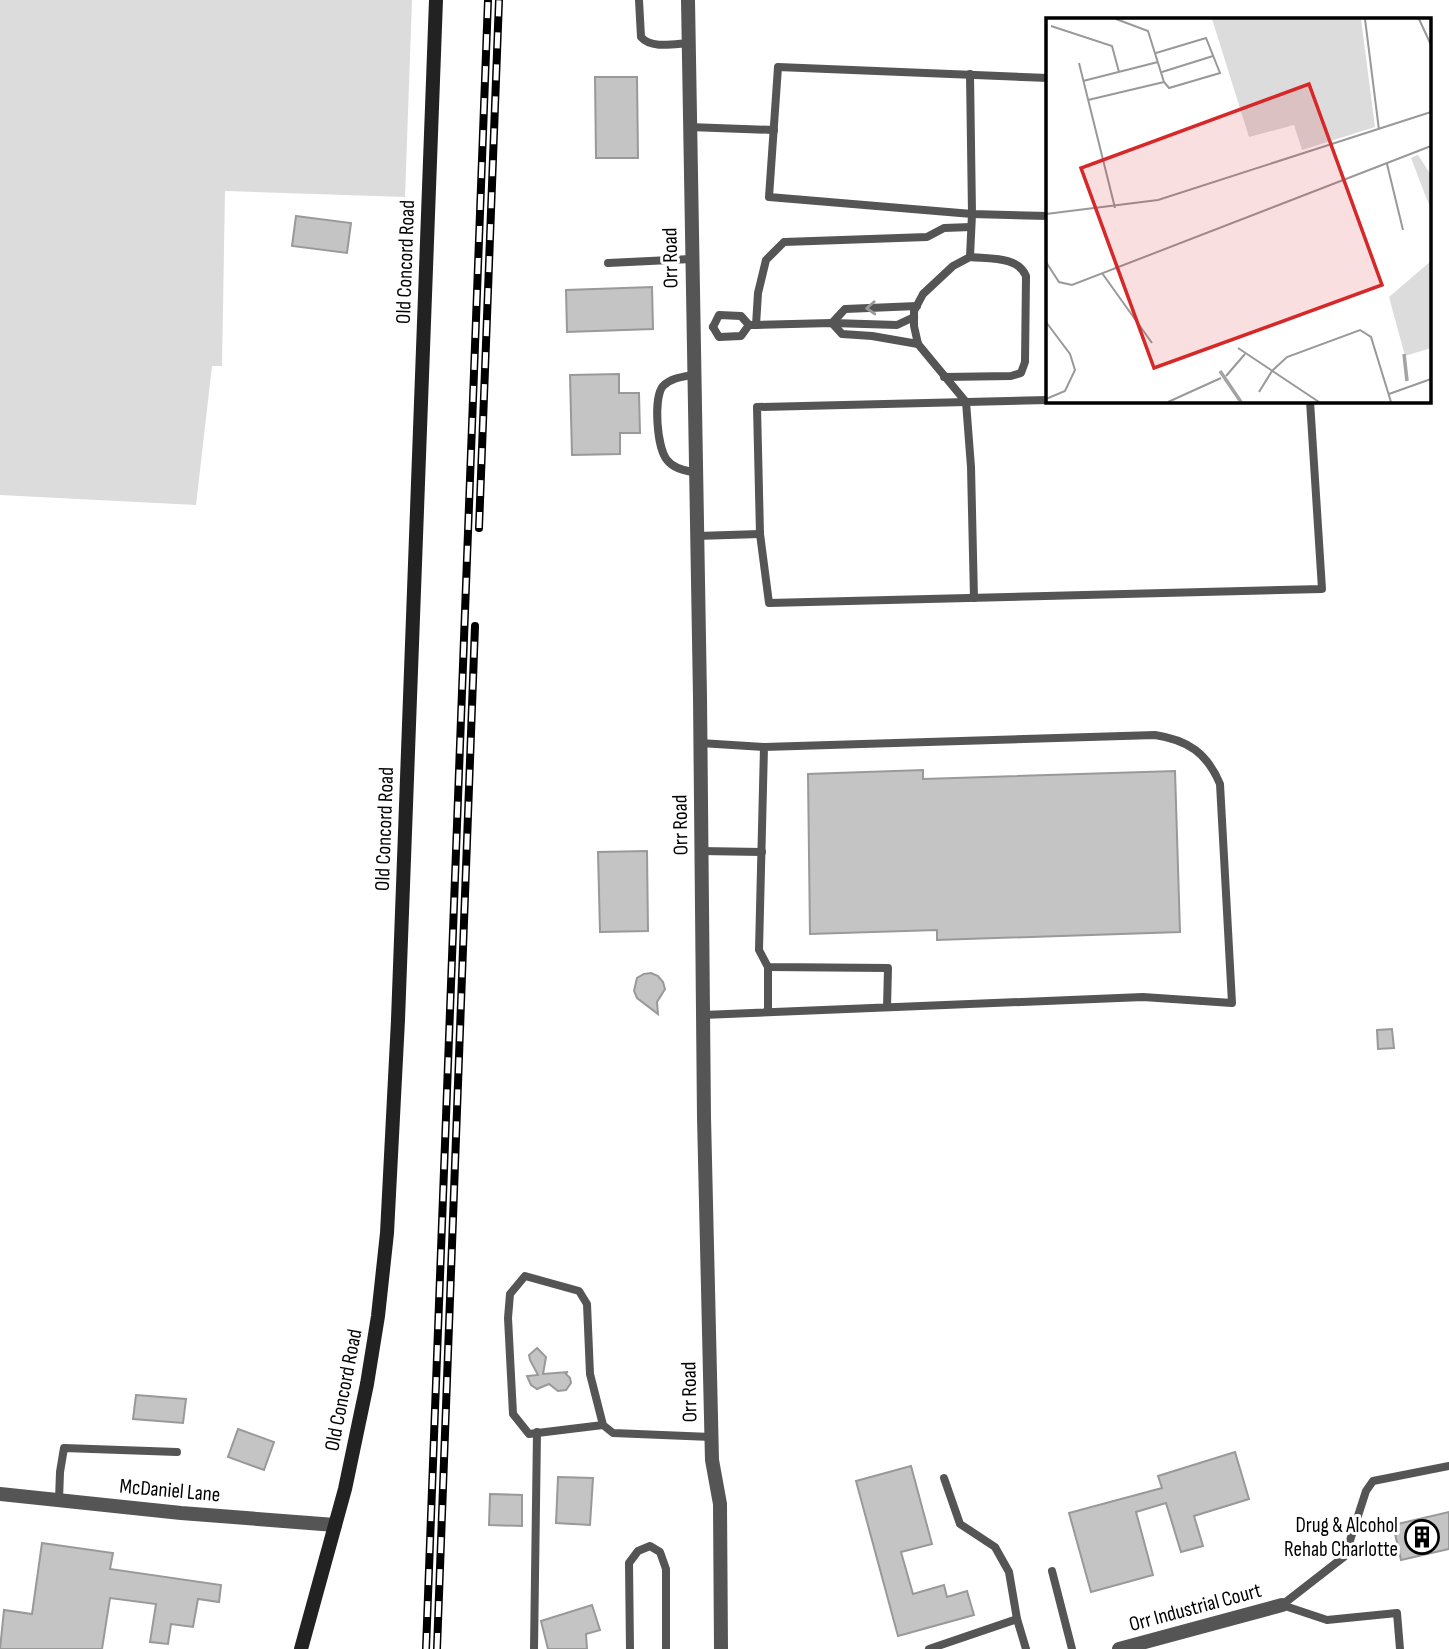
<svg xmlns="http://www.w3.org/2000/svg" width="1449" height="1649" viewBox="0 0 1449 1649" font-family="'Sofia Sans Condensed',sans-serif">
  <style>
    .green { fill: #dcdcdc }
    .building { fill: #c4c4c4; stroke: #999; stroke-width: 2 }
    .lines { fill: none; stroke-linecap: round; stroke-linejoin: round }
    .lane { stroke: #555; stroke-width: 8 }
    .street { stroke: #555; stroke-width: 14 }
    .secondary { stroke: #222; stroke-width: 14 }
    .rail-casing { stroke: #000; stroke-width: 8 }
    .rail { stroke: #fff; stroke-width: 5; stroke-dasharray: 16; stroke-linecap: butt }
    .oneway { stroke: #999 }
    .labels { text-anchor: middle; stroke-width: 6; stroke-linejoin: round; paint-order: stroke }
    .street-label { font-size: 21px; fill: #000; stroke: #fff }
    .poi-label { font-size: 21px; fill: #000; stroke: #fff; text-anchor: end }
    .inset-river { fill: none; stroke: #a3a3a3; stroke-width: 3.5 }
    .inset-road { fill: none; stroke: #999; stroke-width: 2 }
    .view { fill: #d62828; fill-opacity: 0.15; stroke: #d62828; stroke-width: 3.5 }
    .inset-edge { fill: none; stroke: #000; stroke-width: 3.5 }
  </style>
  <rect width="100%" height="100%" fill="#fff"/>
  <path class="green" d="M0,0H412L405,197L225,191L222,366H212L196,505L0,495Z"/>
  <g class="building">
    <path d="M595,77H637L638,158H596Z"/>
    <path d="M296,216L351,223L347,253L292,246Z"/>
    <path d="M652,287L653,329L567,332L566,290Z"/>
    <path d="M619,374V393H639L640,433H620V454L572,455L570,375Z"/>
    <path d="M923,770V779L1175,771L1180,932L937,940V930L810,934L808,774Z"/>
    <path d="M647,851L648,931L600,932L598,852Z"/>
    <path d="M651,973L658,976L663,982L665,989L657,1002L658,1014L637,998L634,991L637,978L644,974Z"/>
    <path d="M1392,1029L1394,1048L1378,1049L1377,1030Z"/>
    <path d="M537,1348L546,1357L543,1374L568,1372L565,1373L570,1378L571,1383L566,1390L558,1391L549,1384L537,1389L531,1385L527,1376L538,1375L530,1360L529,1355Z"/>
    <path d="M136,1395L186,1399L183,1423L133,1419Z"/>
    <path d="M238,1429L274,1442L264,1470L228,1457Z"/>
    <path d="M1235,1452L1249,1499L1194,1516L1203,1546L1181,1552L1166,1503L1136,1512L1153,1575L1091,1592L1069,1513L1162,1488L1158,1476Z"/>
    <path d="M911,1466L932,1544L901,1552L913,1594L944,1585L947,1597L967,1591L974,1615L898,1636L856,1481Z"/>
    <path d="M558,1477L593,1478L590,1525L556,1523Z"/>
    <path d="M490,1494L522,1495V1526L489,1525Z"/>
    <path d="M1449,1512V1549L1401,1560L1393,1525Z"/>
    <path d="M42,1543L113,1553L110,1569L221,1585L219,1602L198,1599L193,1627L171,1624L168,1644L150,1642L156,1604L110,1598L102,1649H0L4,1610L32,1614Z"/>
    <path d="M592,1605L600,1630L586,1634L587,1649H548L541,1621Z"/>
  </g>
  <g class="lines">
    <g class="lane">
      <path d="M639,0L641,37C651,49 674,44 688,43"/>
      <path d="M970,74L972,214L970,257L953,266L923,294L914,311V326L918,344L966,402L971,467L974,598"/>
      <path d="M1048,78L778,67L769,197L972,214L1048,216"/>
      <path d="M689,127L774,130"/>
      <path d="M608,263L691,259"/>
      <path d="M832,323L842,334L872,336L918,344"/>
      <path d="M832,323L845,309L917,306"/>
      <path d="M756,325L758,293L766,260L784,242L927,237L944,228L971,227"/>
      <path d="M713,327L719,315L741,316L749,325H756L832,323L897,325L914,317"/>
      <path d="M713,327L719,337L741,336L749,325"/>
      <path d="M693,375C682,377 671,378 663,386C653,398 657,448 667,460C674,469 685,470 696,473"/>
      <path d="M944,377L1011,376L1021,373L1025,362L1026,276C1018,256 989,259 970,257"/>
      <path d="M1048,400L757,407L760,534L769,603L1322,589L1310,401"/>
      <path d="M697,536L760,534"/>
      <path d="M700,743L764,747"/>
      <path d="M701,851L762,852"/>
      <path d="M768,967V1012"/>
      <path d="M703,1015L1143,997L1232,1003L1220,784C1207,753 1188,740 1155,735L764,747L759,950L768,967L888,968L887,1007"/>
      <path d="M603,1425L529,1434L513,1414L508,1318L510,1294L525,1276L579,1291L587,1304L590,1374L603,1425L613,1433L711,1437"/>
      <path d="M944,1478L960,1524L995,1547L1009,1572L1017,1619L1026,1649"/>
      <path d="M59,1500L60,1472L64,1448L177,1452"/>
      <path d="M1052,1571L1072,1649"/>
      <path d="M1282,1605L1345,1556L1366,1491L1373,1481L1449,1466"/>
      <path d="M1282,1605L1327,1620L1397,1613L1400,1649"/>
      <path d="M534,1649L537,1432"/>
      <path d="M630,1649L629,1563L638,1551L650,1546L660,1552L666,1569V1649"/>
      <path d="M929,1649L1017,1619"/>
    </g>
    <g class="street">
      <path d="M688,0L700,697L704,1117L712,1460L720,1504L721,1649"/>
      <path d="M0,1494L181,1513L335,1525"/>
      <path d="M1119,1649L1282,1605"/>
    </g>
    <path class="secondary" d="M301,1649L345,1489L367,1384L378,1316L387,1233L398,1020L436,0"/>
    <g class="rail-casing">
      <g id="rail">
        <path d="M479,528L499,0"/>
        <path d="M426,1649L488,0"/>
        <path d="M437,1649L475,626"/>
      </g>
    </g>
    <use href="#rail" class="rail"/>
  </g>
  <defs><path id="oneway-chevron" d="M-2-3.5L2.5 0L-2 3.5" fill="none" stroke-width="1.6" stroke-linecap="round" stroke-linejoin="round" transform="scale(1.75)"/></defs>
  <use class="oneway" href="#oneway-chevron" transform="translate(871 308) rotate(177)"/>
  <defs>
    <g id="building-ring" transform="scale(1.75)"><circle r="9.5" fill="#fff" stroke="#000" stroke-width="1.5"/><path d="M-4-6H4V6H1V3H-1V6H-4ZM-2.5-4.3h1.7v1.8h-1.7ZM.8-4.3h1.7v1.8H.8ZM-2.5-1h1.7V.8h-1.7ZM.8-1h1.7V.8H.8Z" fill="#000"/></g>
  </defs>
  <g fill-rule="evenodd">
    <use href="#building-ring" x="1422" y="1537"/>
  </g>
  <g class="labels">
    <g class="street-label">
      <text transform="translate(670 258) rotate(-91)" y="7">Orr Road</text>
      <text transform="translate(405 262) rotate(-88)" y="7">Old Concord Road</text>
      <text transform="translate(680 825) rotate(-91)" y="7">Orr Road</text>
      <text transform="translate(384 829) rotate(-88)" y="7">Old Concord Road</text>
      <text transform="translate(343 1390) rotate(-79)" y="7">Old Concord Road</text>
      <text transform="translate(689 1392) rotate(-91)" y="7">Orr Road</text>
      <text transform="translate(170 1490) rotate(5)" y="7">McDaniel Lane</text>
      <text transform="translate(1195 1607) rotate(-15)" y="7">Orr Industrial Court</text>
    </g>
    <g class="poi-label">
      <text x="1398" y="1532">Drug &amp; Alcohol<tspan x="1398" dy="24">Rehab Charlotte</tspan></text>
    </g>
  </g>
  <g transform="translate(1046 18)">
    <rect width="385" height="385" fill="#fff"/>
    <path d="M166,1H315L329,109L256,132L248,107L203,119ZM372,137L385,157V192L365,140ZM385,243V330L359,338L343,279Z" fill="#dcdcdc"/>
    <path class="inset-river" d="M358,336L361,363M174,353L195,384"/>
    <path class="inset-road" d="M70,1L102,13L118,64L123,70L174,55L160,20L110,35M319,1L333,112M373,1L385,27M5,8L66,28L73,54M33,45L69,190M116,54L167,38M37,63L112,44M42,82L118,64M341,146L357,212M0,196L112,182L385,94M0,244L13,264L26,267L385,128M56,255L106,325M0,304L24,336L29,352L19,373L0,381M192,330L273,384M180,358L199,336M213,374L226,353L241,339L314,312L325,319L345,384M343,376L385,361M122,384L175,360"/>
    <path class="view" d="M263,66L336,267L108,350L35,150Z"/>
    <rect width="385" height="385" class="inset-edge"/>
  </g>
</svg>
